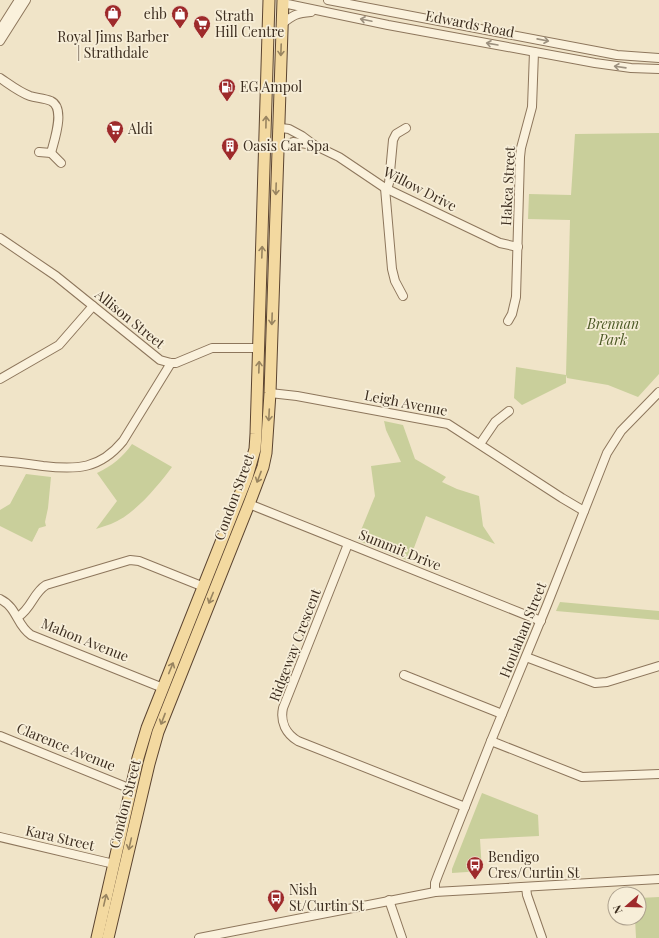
<svg xmlns="http://www.w3.org/2000/svg" width="659" height="938" viewBox="0 0 659 938" font-family="'Playfair Display',serif">
  <style>
    .green { fill: #c9cf9b }
    .lines { fill: none; stroke-linecap: round; stroke-linejoin: round }
    .minor-casing { stroke: #8d765c; stroke-width: 10 }
    .major-casing { stroke: #5b4430; stroke-width: 13 }
    .minor { stroke: #faf1dc; stroke-width: 8 }
    .major { stroke: #f3d9a0; stroke-width: 11 }
    .oneway { stroke: #9c907e }
    .oneway2 { stroke: #988460 }
    .labels { text-anchor: middle; stroke-width: 3.5; stroke-linejoin: round; paint-order: stroke }
    .poi-label { font-size: 14px; fill: #3d2e20; stroke: #f7eed8; text-anchor: start }
    .street-label { font-size: 14px; fill: #3d2e20; stroke: #f7eed8 }
    .park-label { font-size: 14px; font-style: italic; fill: #4d5a26; stroke: #f7eed8 }
  </style>
  <rect width="100%" height="100%" fill="#f0e4c8"/>
  <g class="green">
    <path d="M659,133V374L638,397L608,385L567,378L566,375V383L522,405L514,398L516,367L566,375L570,220L528,219L529,194L571,195L575,134Z"/>
    <path d="M384,421L403,425L415,459L446,477L442,482L457,489L479,496L483,526L495,544L426,516L409,561L357,540L375,496L371,466L401,462L386,430Z"/>
    <path d="M132,444L172,467C157,487 134,515 111,524C106,526 101,527 96,529L117,501L97,473C112,466 123,457 132,444Z"/>
    <path d="M26,474L51,477L48,508L45,522L46,526L39,528L32,542L0,526V510L10,504Z"/>
    <path d="M560,602L659,611V620L556,611Z"/>
    <path d="M482,793L538,815L539,836L480,839L482,871L452,873V869Z"/>
    <path d="M659,897V938H636L635,918H639V898Z"/>
  </g>
  <g class="lines">
    <g class="minor-casing">
      <g id="minor">
        <path d="M328,0L617,55L659,58"/>
        <path d="M283,3L388,25L595,63L631,68L659,69"/>
        <path d="M282,24C293,15 297,13 311,12"/>
        <path d="M0,30L19,0"/>
        <path d="M0,41L26,0"/>
        <path d="M0,78C9,84 19,92 30,96C36,98 44,98 51,101C66,108 54,141 51,153"/>
        <path d="M278,130L281,128L289,129L302,136L314,145L339,157L385,188L500,243L518,247"/>
        <path d="M278,150L293,142L314,145"/>
        <path d="M39,152L51,153L61,163"/>
        <path d="M385,188L392,269L395,281L403,296"/>
        <path d="M387,189L389,183L393,140L396,134L406,128"/>
        <path d="M0,238L56,276L160,360L171,363H176L212,348H259"/>
        <path d="M508,321L512,314L516,297L520,157L521,148L532,107L534,52"/>
        <path d="M0,379L59,345L93,306"/>
        <path d="M270,393L297,396L448,424L562,498L584,511"/>
        <path d="M480,444L495,422L509,411"/>
        <path d="M0,461C14,462 29,464 43,466C77,470 100,469 123,441L171,363"/>
        <path d="M249,504L541,621"/>
        <path d="M348,544L283,708C280,722 286,734 298,741L465,807"/>
        <path d="M0,599C18,608 16,625 31,635L163,688"/>
        <path d="M18,617C32,608 33,593 46,585L130,560L139,561L204,587"/>
        <path d="M526,657L595,683L607,682L659,666"/>
        <path d="M404,675L502,714"/>
        <path d="M0,736L131,789"/>
        <path d="M491,741L582,777L659,774"/>
        <path d="M0,837L114,864"/>
        <path d="M526,887L527,895L542,938"/>
        <path d="M435,892V883L438,875L491,741L547,605L607,453L621,431L659,392"/>
        <path d="M389,900L402,938"/>
        <path d="M199,938L435,892L659,879"/>
      </g>
    </g>
    <g class="major-casing">
      <g id="major">
        <path d="M97,938L138,758L147,728L247,477L255,449L256,434L269,0"/>
        <path d="M108,938L149,764L158,732L249,504L263,467L266,453L270,393L283,0"/>
      </g>
    </g>
    <use href="#minor" class="minor"/>
    <use href="#major" class="major"/>
  </g>
  <defs><path id="oneway-shaft" d="M-6 0H5M1.5-3L5.5 0L1.5 3" fill="none" stroke-width="1.6" stroke-linecap="round" stroke-linejoin="round"/></defs>
  <g class="oneway">
    <use href="#oneway-shaft" transform="translate(366 20) rotate(-168)"/>
    <use href="#oneway-shaft" transform="translate(543 40) rotate(11)"/>
    <use href="#oneway-shaft" transform="translate(492 44) rotate(-170)"/>
    <use href="#oneway-shaft" transform="translate(620 67) rotate(-172)"/>
  </g>
  <g class="oneway2">
    <use href="#oneway-shaft" transform="translate(281 50) rotate(92)"/>
    <use href="#oneway-shaft" transform="translate(266 122) rotate(-89)"/>
    <use href="#oneway-shaft" transform="translate(276 189) rotate(92)"/>
    <use href="#oneway-shaft" transform="translate(262 252) rotate(-88)"/>
    <use href="#oneway-shaft" transform="translate(272 319) rotate(92)"/>
    <use href="#oneway-shaft" transform="translate(259 367) rotate(-88)"/>
    <use href="#oneway-shaft" transform="translate(269 415) rotate(93)"/>
    <use href="#oneway-shaft" transform="translate(259 477) rotate(111)"/>
    <use href="#oneway-shaft" transform="translate(211 598) rotate(112)"/>
    <use href="#oneway-shaft" transform="translate(171 668) rotate(-68)"/>
    <use href="#oneway-shaft" transform="translate(163 719) rotate(111)"/>
    <use href="#oneway-shaft" transform="translate(130 844) rotate(103)"/>
    <use href="#oneway-shaft" transform="translate(105 900) rotate(-77)"/>
  </g>
  <defs>
    <g id="shop-pin" transform="scale(0.9)"><path d="M0 17L-7.5 6A9.5 9.5 0 1 1 7.5 6Z" fill="#9e2a2b" stroke="#f7eed8"/><path d="M-5-2.5h2.3a2.7 3.5 0 0 1 5.4 0H5L5.5 6h-11ZM-1.5-2.5h3a1.5 2.3 0 0 0-3 0Z" fill="#fff"/></g>
    <g id="supermarket-pin" transform="scale(0.9)"><path d="M0 17L-7.5 6A9.5 9.5 0 1 1 7.5 6Z" fill="#9e2a2b" stroke="#f7eed8"/><path d="M-6-5.5h2.5l.6 2H6L4.5 2H-2.5L-4.4-4H-6ZM-1.5 3.2a1.3 1.3 0 1 0 .1 0ZM3 3.2a1.3 1.3 0 1 0 .1 0Z" fill="#fff"/></g>
    <g id="fuel-pin" transform="scale(0.9)"><path d="M0 17L-7.5 6A9.5 9.5 0 1 1 7.5 6Z" fill="#9e2a2b" stroke="#f7eed8"/><path d="M-5.5-6h7V0h2V4h1.3V-2.5L3-4.5l.8-.8L6-3V5H2.5V1h-1V6h-7ZM-4.2-4.7v3.2H.2V-4.7Z" fill="#fff"/></g>
    <g id="building-pin" transform="scale(0.9)"><path d="M0 17L-7.5 6A9.5 9.5 0 1 1 7.5 6Z" fill="#9e2a2b" stroke="#f7eed8"/><path d="M-4-6H4V6H1V3H-1V6H-4ZM-2.5-4.3h1.7v1.8h-1.7ZM.8-4.3h1.7v1.8H.8ZM-2.5-1h1.7V.8h-1.7ZM.8-1h1.7V.8H.8Z" fill="#fff"/></g>
    <g id="bus-pin" transform="scale(0.9)"><path d="M0 17L-7.5 6A9.5 9.5 0 1 1 7.5 6Z" fill="#9e2a2b" stroke="#f7eed8"/><path d="M-5-6H5V4H4V6H2V4H-2V6H-4V4H-5ZM-3.5-4V0h7V-4ZM-3.5 1.2v1.5H-2V1.2ZM2 1.2v1.5H3.5V1.2Z" fill="#fff"/></g>
  </defs>
  <g fill-rule="evenodd">
    <use href="#shop-pin" x="113" y="13"/>
    <use href="#shop-pin" x="180" y="14"/>
    <use href="#supermarket-pin" x="202" y="24"/>
    <use href="#fuel-pin" x="227" y="87"/>
    <use href="#supermarket-pin" x="115" y="129"/>
    <use href="#building-pin" x="230" y="146"/>
    <use href="#bus-pin" x="475" y="865"/>
    <use href="#bus-pin" x="276" y="898"/>
  </g>
  <g class="labels">
    <g class="poi-label">
      <text x="167" y="19" text-anchor="end">ehb</text>
      <text x="215" y="21">Strath<tspan x="215" dy="16">Hill Centre</tspan></text>
      <text x="113" y="42" text-anchor="middle">Royal Jims Barber<tspan x="113" dy="16">| Strathdale</tspan></text>
      <text x="240" y="92">EG Ampol</text>
      <text x="128" y="134">Aldi</text>
      <text x="243" y="151">Oasis Car Spa</text>
      <text x="488" y="862">Bendigo<tspan x="488" dy="16">Cres/Curtin St</tspan></text>
      <text x="289" y="895">Nish<tspan x="289" dy="16">St/Curtin St</tspan></text>
    </g>
    <g class="street-label">
      <text transform="translate(470 24) rotate(11)" y="5">Edwards Road</text>
      <text transform="translate(508 186) rotate(-87)" y="5">Hakea Street</text>
      <text transform="translate(420 189) rotate(27)" y="5">Willow Drive</text>
      <text transform="translate(130 319) rotate(39)" y="5">Allison Street</text>
      <text transform="translate(406 403) rotate(11)" y="5">Leigh Avenue</text>
      <text transform="translate(234 497) rotate(-70)" y="5">Condon Street</text>
      <text transform="translate(400 550) rotate(22)" y="5">Summit Drive</text>
      <text transform="translate(523 630) rotate(-68)" y="5">Houlahan Street</text>
      <text transform="translate(85 640) rotate(22)" y="5">Mahon Avenue</text>
      <text transform="translate(295 645) rotate(-69)" y="5">Ridgeway Crescent</text>
      <text transform="translate(66 747) rotate(22)" y="5">Clarence Avenue</text>
      <text transform="translate(125 804) rotate(-76)" y="5">Condon Street</text>
      <text transform="translate(60 838) rotate(13)" y="5">Kara Street</text>
    </g>
    <g class="park-label">
      <text x="613" y="329">Brennan<tspan x="613" dy="16">Park</tspan></text>
    </g>
  </g>
  <g transform="translate(627 906) rotate(250)"><circle r="19" fill="#f7eed8" stroke="#ada18e"/>
  <path d="M0-3L7 15L0 10L-7 15Z" fill="#9e2a2b"/>
  <text y="-6" font-size="11" font-weight="bold" text-anchor="middle" fill="#3d2e20">N</text>
  </g>
</svg>
